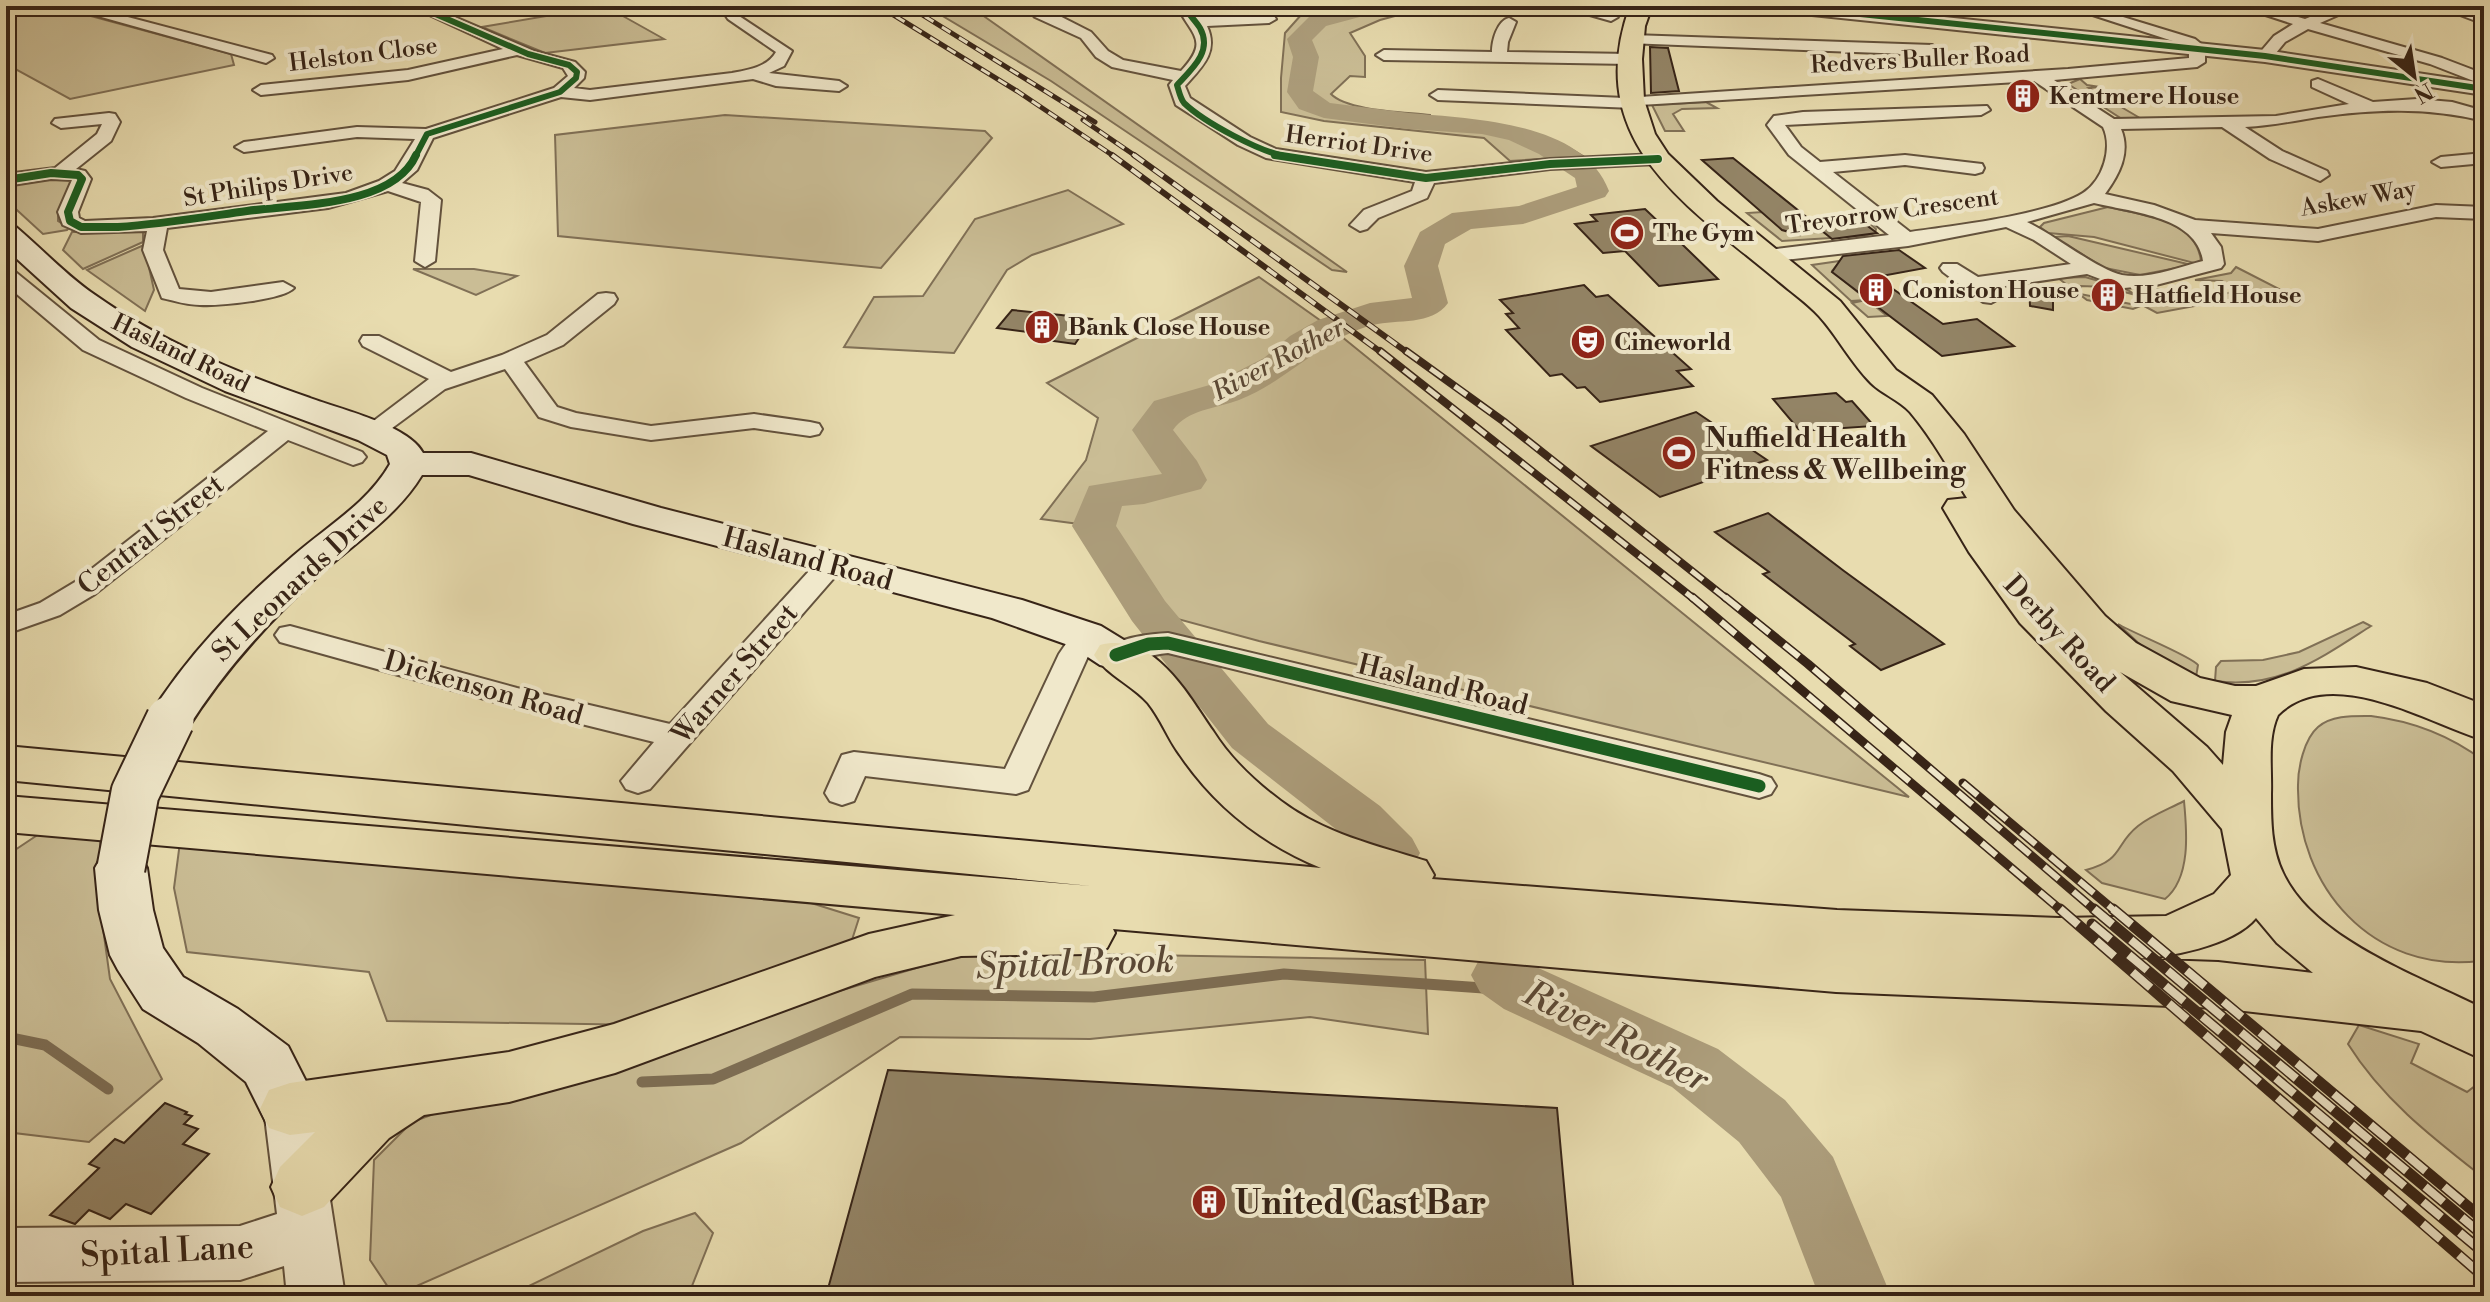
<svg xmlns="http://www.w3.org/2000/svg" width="2490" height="1302" viewBox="0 0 2490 1302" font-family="'Libre Bodoni',serif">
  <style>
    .green { fill: #cabd95; stroke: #807056; stroke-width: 2 }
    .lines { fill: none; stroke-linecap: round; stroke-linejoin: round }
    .stream { stroke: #7d6d53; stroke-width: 11 }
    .river { fill: #ac9d7b; fill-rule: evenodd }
    .building { fill: #938466; stroke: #372417; stroke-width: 2 }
    .minor-casing { stroke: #63523d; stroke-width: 4 }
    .tertiary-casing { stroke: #63523d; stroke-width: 4 }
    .secondary-casing { stroke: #372417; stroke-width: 4 }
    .trunk-casing { stroke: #372417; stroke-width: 4 }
    .minor { fill: #f0e8cb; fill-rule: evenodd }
    .tertiary { fill: #f0e8cb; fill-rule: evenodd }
    .secondary { fill: #f0e8cb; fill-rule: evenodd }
    .trunk { fill: #e8dcaf; fill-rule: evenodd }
    .rail-far4-casing { stroke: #372417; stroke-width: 5 }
    .rail-far3-casing { stroke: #372417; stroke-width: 6 }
    .rail-far2-casing { stroke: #372417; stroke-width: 8 }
    .rail-far1-casing { stroke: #372417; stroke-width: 9 }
    .rail-casing { stroke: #372417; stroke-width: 11 }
    .rail-far4 { stroke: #f0e8cb; stroke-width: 3; stroke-dasharray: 10; stroke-linecap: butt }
    .rail-far3 { stroke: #f0e8cb; stroke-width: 4; stroke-dasharray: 12; stroke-linecap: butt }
    .rail-far2 { stroke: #f0e8cb; stroke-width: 5; stroke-dasharray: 15; stroke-linecap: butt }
    .rail-far1 { stroke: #f0e8cb; stroke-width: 6; stroke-dasharray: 19; stroke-linecap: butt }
    .rail { stroke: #f0e8cb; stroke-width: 8; stroke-dasharray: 24; stroke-linecap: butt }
    .secondary-bridge-casing { stroke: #372417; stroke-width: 51; stroke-linecap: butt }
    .secondary-bridge { stroke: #f0e8cb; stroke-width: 47 }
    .cycleway-far2-casing { stroke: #f0e8cb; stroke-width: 9 }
    .cycleway-far1-casing { stroke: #f0e8cb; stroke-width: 11 }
    .cycleway-casing { stroke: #f0e8cb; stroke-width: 18 }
    .cycleway-far2 { stroke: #1b5e20; stroke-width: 6 }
    .cycleway-far1 { stroke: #1b5e20; stroke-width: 8 }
    .cycleway { stroke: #1b5e20; stroke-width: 13 }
    .labels { text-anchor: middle; stroke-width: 8; stroke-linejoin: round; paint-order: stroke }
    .far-street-label { font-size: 24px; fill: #372417; stroke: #f0e8cb }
    .far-poi-label { font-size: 24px; font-weight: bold; fill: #372417; stroke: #f0e8cb; text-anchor: start }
    .far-water-label { font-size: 26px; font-style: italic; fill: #5a4835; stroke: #f0e8cb }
    .poi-label { font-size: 28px; font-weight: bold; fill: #372417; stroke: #f0e8cb; text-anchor: start }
    .street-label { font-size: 28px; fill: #372417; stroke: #f0e8cb }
    .near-poi-label { font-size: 34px; font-weight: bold; fill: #372417; stroke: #f0e8cb; text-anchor: start }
    .near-street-label { font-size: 34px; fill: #372417; stroke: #f0e8cb }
    .near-water-label { font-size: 36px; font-style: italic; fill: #5a4835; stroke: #f0e8cb }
  </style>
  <rect width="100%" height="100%" fill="#e8dcaf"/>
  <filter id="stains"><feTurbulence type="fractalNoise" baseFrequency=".0025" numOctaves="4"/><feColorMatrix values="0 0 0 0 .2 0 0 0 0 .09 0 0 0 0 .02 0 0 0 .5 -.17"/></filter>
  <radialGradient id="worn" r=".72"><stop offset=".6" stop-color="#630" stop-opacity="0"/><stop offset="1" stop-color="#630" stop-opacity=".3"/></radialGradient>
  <g class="green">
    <path d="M6,6H54L231,54L234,65L70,99L6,64V20L9,17Z"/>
    <path d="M605,6L664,39L545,53L482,27Z"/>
    <path d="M926,6H966L978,12L1347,272L1332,270L1051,81Z"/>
    <path d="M1309,6H1432L1380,20L1350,33L1365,56V77L1350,76L1331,94C1347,111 1406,112 1430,115V119C1482,123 1538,126 1583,156L1510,161L1484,138L1324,121L1281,112V78L1285,33Z"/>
    <path d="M2080,79L2087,85L2100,87L2089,88L2145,121L2122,119L2068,84Z"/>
    <path d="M1706,102L1717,108L1682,109L1673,114L1684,131H1665L1652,105Z"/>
    <path d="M725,115L985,131L992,138L881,268L558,236L555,135Z"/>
    <path d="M43,177L67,178L74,182L58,214V221L69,228L67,230L43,234L6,200V186Z"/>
    <path d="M1068,190L1123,224L1032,255L1007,270L954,353L844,347L874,297L923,296L975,219Z"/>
    <path d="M2108,207C2143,215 2196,219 2201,261L2198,264L2094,237L2048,233L2040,227L2044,223Z"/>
    <path d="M1763,212C1785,241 1838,231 1871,229L1853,214H1860L1876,229L1875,233L1864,236L1782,241L1747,213Z"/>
    <path d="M132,231L143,232V242L83,269L63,250L72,232Z"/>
    <path d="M2068,236L2192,265L2140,275L2105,268L2053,237Z"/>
    <path d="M144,245L154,290L145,311L87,270Z"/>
    <path d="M1901,252L1837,265L1832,271L1887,316L1868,317L1852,303L1866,300L1851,301L1812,265Z"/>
    <path d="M2236,267L2281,290L2157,313L2144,306L2146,305L2134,289H2160L2146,296L2163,306L2238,291L2222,281L2195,280L2231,273Z"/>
    <path d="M413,269H474L517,276L476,295Z"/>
    <path d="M1259,277L1331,328L1909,797L1259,641L1148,611L1094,526L1041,519L1086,460L1098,418L1047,383Z"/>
    <path d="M2085,277L2106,283V287L2081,286L2080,294L2136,305V295L2113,289L2110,285C2127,289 2133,290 2143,305L2133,309L2087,300L2058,278Z"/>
    <path d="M2363,622L2371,626C2321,658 2278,690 2215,681L2216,667L2221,661L2263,660L2299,652Z"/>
    <path d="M2118,624C2135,634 2191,656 2198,665L2196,677L2147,651Z"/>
    <path d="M2371,716C2412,721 2451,736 2484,761V959L2480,961C2373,974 2296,887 2298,785C2298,768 2304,739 2318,727C2332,715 2353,716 2371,716Z"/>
    <path d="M2184,801C2187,832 2191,878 2165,899L2102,883L2086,870C2124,860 2114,845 2138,826C2152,815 2169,809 2184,801Z"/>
    <path d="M42,832L100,836L101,914L110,979L162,1079L89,1142L6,1132V856Z"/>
    <path d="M180,842L792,897L859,918L850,946L647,1025L387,1021L369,972L187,952L174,888Z"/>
    <path d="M970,952L1425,960L1428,1034L1310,1017L1090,1039L900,1037L741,1143L394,1296L370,1260L374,1160L412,1122L466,1102Z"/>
    <path d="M2359,1025L2419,1044L2411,1063L2467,1092L2484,1079V1178C2433,1138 2383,1100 2348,1044Z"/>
    <path d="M695,1213L713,1233L688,1296H508L643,1231Z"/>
  </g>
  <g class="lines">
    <g class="stream">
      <path d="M6,1037L45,1045L108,1089"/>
      <path d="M642,1082L713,1079L912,994L1094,997L1284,974L1526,991"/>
    </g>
    <g class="river">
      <path d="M1347,6H1386L1382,11L1326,26L1312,40L1319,57L1313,91L1330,103C1356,106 1383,110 1409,113C1472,119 1583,121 1609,191L1605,197L1523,224L1471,229L1445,244L1438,266L1448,303C1432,326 1397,319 1373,325C1322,338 1288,381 1239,400C1215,409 1188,409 1173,430L1197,461L1207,480L1201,489L1144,504L1122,506L1116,526L1165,601L1268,724L1380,806L1412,838L1420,853L1412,868L1392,874L1372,868L1342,834L1232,748L1132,621L1072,526L1089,486L1162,474L1132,430L1154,401L1213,384L1264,358L1290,336L1318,320L1370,303L1412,298L1404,266L1420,232L1452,213L1519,206L1577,187L1575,178L1539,154L1509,140L1482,134L1408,129L1324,118L1299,109L1287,92L1293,57L1287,39L1310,16Z"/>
      <path d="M1501,951L1718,1049L1785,1100L1833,1157L1891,1296H1819L1781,1197L1739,1142L1672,1087L1504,1009L1480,992L1471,975L1480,958Z"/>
    </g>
  </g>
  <g class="building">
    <path d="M1650,47L1668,48L1679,91L1651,93Z"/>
    <path d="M1733,158L1809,219L1854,216L1877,233L1832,239L1811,222L1800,235L1782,230L1702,160Z"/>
    <path d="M1645,209L1687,249L1718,279L1659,286L1625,251L1603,253L1575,224L1597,221L1591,215Z"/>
    <path d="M1899,250L1925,268L1876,277L1943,324L1977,319L2014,346L1942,356L1832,272L1843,256Z"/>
    <path d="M1584,285L1596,297L1608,295L1691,369L1677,371L1693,386L1600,402L1585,387L1577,388L1562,374L1550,376L1506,330L1519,328L1506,314L1513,313L1500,300Z"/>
    <path d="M2029,286L2053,288V310L2030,306Z"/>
    <path d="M1012,310L1061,315L1092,319L1075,344L1032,338L1036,333L997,328Z"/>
    <path d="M1836,393L1846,402L1852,401L1874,426L1800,431L1773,399Z"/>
    <path d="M1696,412L1767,460L1660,497L1591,446Z"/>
    <path d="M1768,513L1844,571L1944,644L1881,670L1850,646L1855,644L1763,574L1769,572L1715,532Z"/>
    <path d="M888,1070L1557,1108L1574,1296H826Z"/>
    <path d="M165,1103L187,1112L185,1114L192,1116L184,1124L198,1129L183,1144L209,1154L151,1214L126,1204L110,1219L89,1210L75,1224L50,1215L99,1168L89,1164L115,1139L124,1143Z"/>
  </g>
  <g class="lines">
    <g class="minor-casing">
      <g id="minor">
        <path d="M62,6H86L272,55L274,58L266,63Z"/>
        <path d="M410,6H429L534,51L575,62L585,72L584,78L574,88L590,90L732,73C748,70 768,67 776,52L728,19L726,16L733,12L792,51L784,66L769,73L839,81L847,86L839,91L776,86L753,79L590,100L561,97L433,138L417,170L402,183L428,190L441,200L435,261L425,267L415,261L421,202L388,191L328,208L167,228L163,250L179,289L211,292L283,282L294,288C283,300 218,306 200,305C187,305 175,301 162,298L143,250L147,231L81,233L63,225L58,212L72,180L51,179L6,186V174L55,168L97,134L102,124L61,128L52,123L55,119L109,113L115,114L120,122L111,141L76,169L85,171L91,179L78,212L79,218L85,221L153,218L346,193L379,181L395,171L415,139L357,137L244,152L235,147L244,142L357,127L426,129L554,88L568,76L563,68L517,55L408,80L261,95L253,90L261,85L408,70L503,49Z"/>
        <path d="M1024,6H1040L1091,32L1108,51L1123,60L1181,71C1210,40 1192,36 1177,6H1191L1200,17L1274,16L1276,19L1269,23L1207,26C1219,52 1202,67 1185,86L1190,98L1250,137L1276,149L1426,172L1550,159L1658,154L1667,159L1658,164L1550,169L1434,183L1427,198L1378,218L1367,229L1360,231L1350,225L1364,210L1412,191L1415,182L1266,158L1238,145L1176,105L1169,85L1173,80L1112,67L1096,57L1081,38L1035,17Z"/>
        <path d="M1558,6H1583L1618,17L1611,21Z"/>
        <path d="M2065,6H2087L2195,39L2205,47V62L2197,67L2054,80L2114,119L2276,116L2349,104L2312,87V81L2318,79L2373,102L2417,99L2452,102L2484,111V121C2427,107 2376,109 2318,117C2293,121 2270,126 2245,127L2282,151L2327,171L2329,175L2320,181L2270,159L2222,127L2121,129C2131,153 2119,175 2105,194L2154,205L2195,220L2318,229L2436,205L2484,207V219L2436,217L2318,241L2211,233L2221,247L2224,264L2221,268L2156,285L2124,288L2087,274L1992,288L2002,297L1991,303L1983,302L1943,272L1940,268L1943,264H1957L1978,277L2071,264L2034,240L2006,227L1908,246L1768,262L1761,260L1758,256L1761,252L1768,250L1889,235L1789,155L1767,125L1774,116L1803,112L1987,106L1990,110L1981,115L1785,125L1801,147L1820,162L1905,155L1982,164L1984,168L1982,172L1975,174L1905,165L1833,172L1910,232C1953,226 2048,215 2083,193C2103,180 2113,148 2103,127L2034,81L1640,105L1633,108L1438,100L1430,95L1438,90L1625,98L2068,69L2189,58V49L2185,45ZM2094,203C2130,212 2197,216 2203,261C2179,267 2147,280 2122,275C2096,269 2055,235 2027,222Z"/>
        <path d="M2238,6H2261L2305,19L2337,6H2359L2320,23L2442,58L2484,74V85L2430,64L2308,29L2285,42L2271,59H2259L2257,56L2274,36L2293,24Z"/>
        <path d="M2436,6H2457L2484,15V24Z"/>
        <path d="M1509,18L1516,22L1508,42L1507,52L1630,54L1638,59L1630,64L1384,60L1376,55L1384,50L1492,52C1492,41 1497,21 1509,18Z"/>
        <path d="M1632,35L1932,45L1940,50L1932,55L1627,43V37Z"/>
        <path d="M2484,153V163L2441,167L2432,162L2441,157Z"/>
        <path d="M6,268L13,270L99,340L202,388L362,452L366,457L362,462L353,465L288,440L95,594L60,615L6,634V615L40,603L75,582L268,431L186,398L83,350L6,285Z"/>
        <path d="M606,293L614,294L617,299L614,304L563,345L524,362L557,407L576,413L651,426L754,414L810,422L819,424L822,429L819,434L810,436L754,428L651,440L571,427L539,417L505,369L445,389L380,437H362L359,432L429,379L363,346L360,341L363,336H379L451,372L502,355L547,335L598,294Z"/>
        <path d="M830,557L840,559L844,565L840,571L650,789L638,793L626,789L621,781L654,742L517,708L280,642L275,635L280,628L290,626L517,688L670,724L820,559Z"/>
        <path d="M1086,627L1096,629L1101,636L1089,654L1028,790L1016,794L865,776L854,801L842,805L830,801L825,793L842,755L854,752L1005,769L1059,654L1076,629Z"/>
        <path d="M1168,633L1759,774L1771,778L1776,786L1771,794L1759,798L1168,653C1147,654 1126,667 1105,662L1101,655C1112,638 1149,634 1168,633Z"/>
      </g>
    </g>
    <g class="tertiary-casing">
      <g id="tertiary">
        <path d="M1774,6H1837L2265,50L2484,83V95L2265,62L1783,12Z"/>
        <path d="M290,1086L308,1093L316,1109L345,1296H287L284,1266L240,1280L6,1282V1228L240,1226L277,1214L264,1109L272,1093Z"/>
      </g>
    </g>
    <g class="secondary-casing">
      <g id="secondary">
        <path d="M6,224L16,227C42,249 67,276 95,295C160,341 235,372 310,398C339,409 409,425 423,453H471L661,508L1022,600L1101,626L1132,645L1138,655L1132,665L1116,669L1100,665L1071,646L992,618L633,524L469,475H422C397,516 356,542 321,573C269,621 223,671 186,731L170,736L154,731L147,720C186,656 236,605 293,556C326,527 368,503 390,464L387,455L358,440L225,391L132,347L71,308L6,249Z"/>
        <path d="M121,849L139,854L147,868L153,910L163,948L183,977L238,1009L288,1046L320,1109L311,1128L290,1135L269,1128L246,1082L198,1043L143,1009L118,970L110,955L99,910L95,868L103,854Z"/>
      </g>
    </g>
    <g class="trunk-casing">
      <path id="trunk" d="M1630,6H1652L1645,26L1642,59L1644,100L1655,134L1668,154L1717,201L1840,301L1896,370L1932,395L1964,434L2014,510L2105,616L2136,643L2200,678L2235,686H2256L2304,669L2356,667L2427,683L2484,705V740C2429,724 2331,662 2278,715C2267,739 2272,767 2271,794C2271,820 2271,848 2283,873C2314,940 2421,977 2484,1009V1060L2421,1031L2218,1008L1836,992L1113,929L1115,933L1107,948L1088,954L961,956L875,977L615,1073L509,1102L424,1115L389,1138L324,1207L302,1216L280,1207L271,1187L280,1167L315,1132L290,1135L269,1128L260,1109L269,1090L290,1083L509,1052L614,1024L869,934L955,915L6,832V796L1091,886L6,780V746L1321,868C1263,844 1216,808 1180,755C1168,739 1161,719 1148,703C1132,685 1107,675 1094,655L1100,645C1154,631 1188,695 1213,731C1230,758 1255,782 1281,801C1325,834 1375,845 1426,861L1434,875L1432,879L1837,910L2059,918L2166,916L2214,894L2231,875L2222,829L2173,771L2106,711L2020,623L1969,552L1943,508L1948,500L1967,498C1949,469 1932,438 1910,412C1899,400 1882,394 1871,383C1851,363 1838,337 1819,316C1807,303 1791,292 1777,280C1687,205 1581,142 1630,6ZM2120,672L2171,701L2232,715L2226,732L2223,765L2207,747ZM2256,918L2277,943L2313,973L2218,962L2132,959C2167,958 2233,946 2256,918Z"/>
    </g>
    <use href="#minor" class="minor"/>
    <use href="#tertiary" class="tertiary"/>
    <use href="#secondary" class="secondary"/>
    <use href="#trunk" class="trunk"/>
    <g class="rail-far4-casing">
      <g id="rail-far4">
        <path d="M879,6L1017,91L1115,157"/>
        <path d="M908,6L1095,122"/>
        <path d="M1083,120L1137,157"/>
      </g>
    </g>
    <g class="rail-far3-casing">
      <g id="rail-far3">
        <path d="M1112,155L1382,353"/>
        <path d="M1134,155L1408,353"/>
      </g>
    </g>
    <g class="rail-far2-casing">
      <g id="rail-far2">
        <path d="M1380,351L1694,599"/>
        <path d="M1406,351L1503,421L1727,599"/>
      </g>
    </g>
    <g class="rail-far1-casing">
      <g id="rail-far1">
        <path d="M1692,597L2062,911"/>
        <path d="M1725,597L1808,664L2096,911"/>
        <path d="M1963,783L2115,911"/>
      </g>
    </g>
    <g class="rail-casing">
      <g id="rail">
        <path d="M2060,909L2484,1277"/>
        <path d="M2094,909L2484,1236"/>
        <path d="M2113,909L2484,1220"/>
        <path d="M2092,924L2484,1253"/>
      </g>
    </g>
    <use href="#rail-far4" class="rail-far4"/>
    <use href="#rail-far3" class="rail-far3"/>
    <use href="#rail-far2" class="rail-far2"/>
    <use href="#rail-far1" class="rail-far1"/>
    <use href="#rail" class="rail"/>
    <g class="secondary-bridge-casing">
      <path id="secondary-bridge" d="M121,868L135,793L170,720"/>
    </g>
    <use href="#secondary-bridge" class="secondary-bridge"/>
    <g class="cycleway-far2-casing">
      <g id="cycleway-far2">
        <path d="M1184,6C1188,14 1195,20 1200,28C1213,51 1192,69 1177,85C1179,91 1180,98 1184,103C1205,123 1260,152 1288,157"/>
        <path d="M1783,6L2265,56L2484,89"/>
        <path d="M415,157L427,134L560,92L576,78L577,72L569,65L528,54L417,6"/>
      </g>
    </g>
    <g class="cycleway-far1-casing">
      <g id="cycleway-far1">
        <path d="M1275,155L1426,178L1550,164L1658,159"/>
        <path d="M6,180L51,173L78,175L82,179L68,212L70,221L81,227H118C162,224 204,217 247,211C296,204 393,207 416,155"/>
      </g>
    </g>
    <g class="cycleway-casing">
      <path id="cycleway" d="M1116,655L1149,644L1168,643L1759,786"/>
    </g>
    <use href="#cycleway-far2" class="cycleway-far2"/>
    <use href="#cycleway-far1" class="cycleway-far1"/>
    <use href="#cycleway" class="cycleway"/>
  </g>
  <defs>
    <g id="building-disc" transform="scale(1.8)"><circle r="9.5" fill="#8f2418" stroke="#f0e8cb"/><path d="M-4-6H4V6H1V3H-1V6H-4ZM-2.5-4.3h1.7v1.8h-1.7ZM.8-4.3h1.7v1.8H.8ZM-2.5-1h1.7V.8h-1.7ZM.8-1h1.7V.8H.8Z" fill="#fff"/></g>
    <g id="stadium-disc" transform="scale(1.8)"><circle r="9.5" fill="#8f2418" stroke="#f0e8cb"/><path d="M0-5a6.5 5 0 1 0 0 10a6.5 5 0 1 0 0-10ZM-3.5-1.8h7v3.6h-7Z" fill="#fff"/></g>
    <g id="theatre-disc" transform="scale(1.8)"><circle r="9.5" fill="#8f2418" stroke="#f0e8cb"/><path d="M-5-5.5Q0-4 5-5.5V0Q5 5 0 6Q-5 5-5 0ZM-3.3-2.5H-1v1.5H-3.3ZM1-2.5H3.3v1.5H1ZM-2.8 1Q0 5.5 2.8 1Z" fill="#fff"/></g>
  </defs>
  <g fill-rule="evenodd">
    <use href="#building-disc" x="2023" y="96"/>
    <use href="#stadium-disc" x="1627" y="233"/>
    <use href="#building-disc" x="1876" y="290"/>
    <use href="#building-disc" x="2108" y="295"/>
    <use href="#building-disc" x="1042" y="327"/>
    <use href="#theatre-disc" x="1588" y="342"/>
    <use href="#stadium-disc" x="1679" y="453"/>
    <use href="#building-disc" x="1209" y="1202"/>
  </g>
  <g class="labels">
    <g class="far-street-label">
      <text transform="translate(363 54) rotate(-7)" y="8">Helston Close</text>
      <text transform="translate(1920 59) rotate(-3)" y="8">Redvers Buller Road</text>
      <text transform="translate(1359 144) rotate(8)" y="8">Herriot Drive</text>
      <text transform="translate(268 185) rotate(-9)" y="8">St Philips Drive</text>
      <text transform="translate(2358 198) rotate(-10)" y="8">Askew Way</text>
      <text transform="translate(1892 211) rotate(-8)" y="8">Trevorrow Crescent</text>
      <text transform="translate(181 353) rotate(26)" y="8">Hasland Road</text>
    </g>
    <g class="far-poi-label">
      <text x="2049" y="104">Kentmere House</text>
      <text x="1653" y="241">The Gym</text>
      <text x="1902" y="298">Coniston House</text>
      <text x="2134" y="303">Hatfield House</text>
      <text x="1068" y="335">Bank Close House</text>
      <text x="1614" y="350">Cineworld</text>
    </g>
    <g class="far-water-label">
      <text transform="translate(1278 359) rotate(-28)" y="9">River Rother</text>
    </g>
    <g class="poi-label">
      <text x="1705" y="447">Nuffield Health<tspan x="1705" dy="32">Fitness &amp; Wellbeing</tspan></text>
    </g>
    <g class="street-label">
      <text transform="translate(150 534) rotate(-38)" y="10">Central Street</text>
      <text transform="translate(808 558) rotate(15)" y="10">Hasland Road</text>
      <text transform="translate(299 578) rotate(-43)" y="10">St Leonards Drive</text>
      <text transform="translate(2060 633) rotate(47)" y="10">Derby Road</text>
      <text transform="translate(734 673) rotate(-49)" y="10">Warner Street</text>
      <text transform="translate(1443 684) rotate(14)" y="10">Hasland Road</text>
      <text transform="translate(484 687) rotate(16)" y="10">Dickenson Road</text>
    </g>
    <g class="near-poi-label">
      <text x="1235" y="1214">United Cast Bar</text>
    </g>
    <g class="near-street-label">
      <text transform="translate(167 1250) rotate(-3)" y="12">Spital Lane</text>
    </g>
    <g class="near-water-label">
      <text transform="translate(1075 962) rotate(-2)" y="13">Spital Brook</text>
      <text transform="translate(1617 1035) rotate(27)" y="13">River Rother</text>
    </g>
  </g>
  <rect width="2490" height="1302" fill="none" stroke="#e8dcaf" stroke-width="32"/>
  <rect x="8" y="8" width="2474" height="1286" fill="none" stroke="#372417" stroke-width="4"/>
  <rect x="16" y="16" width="2458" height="1270" fill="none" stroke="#372417" stroke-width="2"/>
  <g transform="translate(2414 76) rotate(150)" stroke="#f0e8cb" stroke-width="6" paint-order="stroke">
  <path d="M0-6L14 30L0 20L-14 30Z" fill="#372417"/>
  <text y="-12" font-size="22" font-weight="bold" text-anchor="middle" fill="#372417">N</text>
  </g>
  <rect width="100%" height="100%" filter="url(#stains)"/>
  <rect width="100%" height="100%" fill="url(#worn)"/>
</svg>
